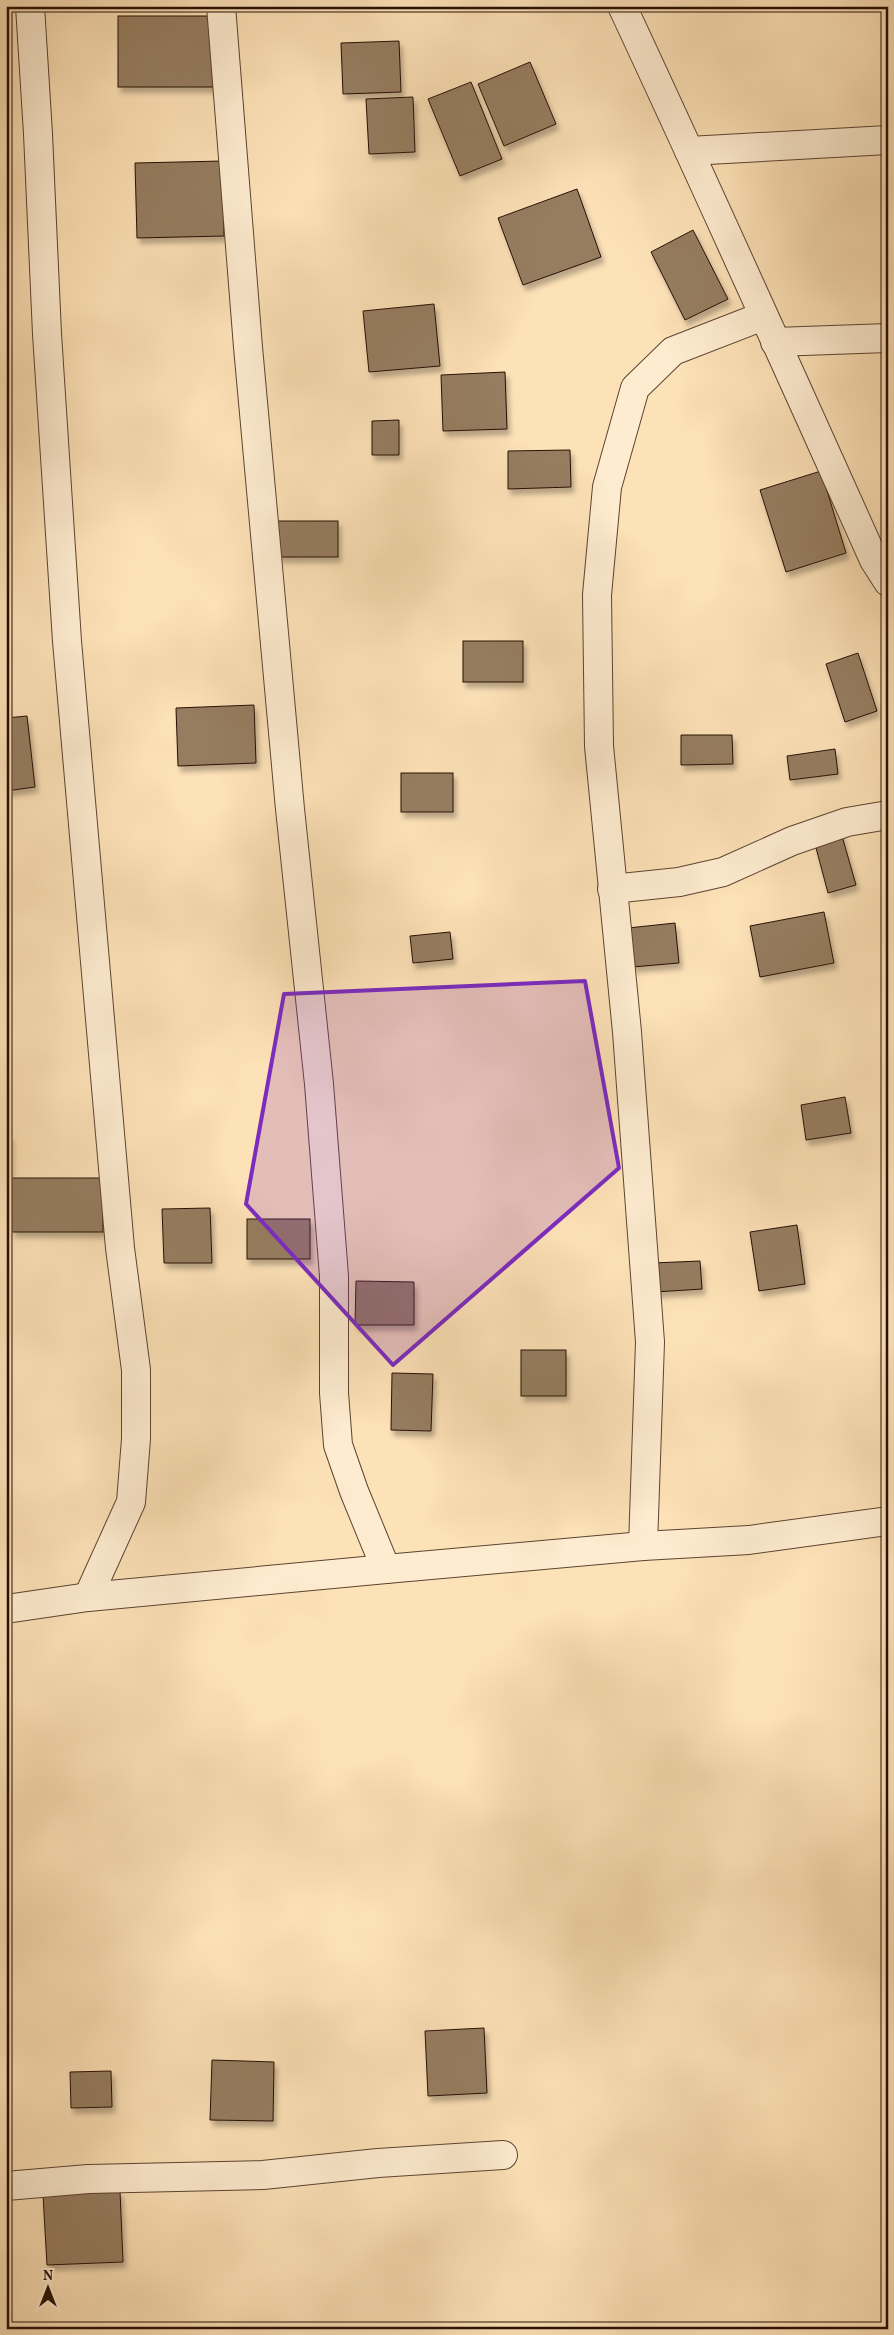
<svg xmlns="http://www.w3.org/2000/svg" width="894" height="2335" viewBox="0 0 894 2335" font-family="Vollkorn,serif">
  <style>
    .building { fill: #967d61; stroke: #271004; filter: url(#shadow) }
    .lines { fill: none; stroke-linecap: round; stroke-linejoin: round }
    .minor-casing { stroke: #5c4431; stroke-width: 30 }
    .minor { stroke: #feecd0; stroke-width: 28 }
    .marked { fill: #7b2cbf; fill-opacity: 0.2; stroke: #7b2cbf; stroke-width: 4; stroke-linejoin: round }
  </style>
  <defs>
    <filter id="shadow"><feDropShadow dx="3" dy="5.5" stdDeviation="2.5" flood-color="#0004"/></filter>
  </defs>
  <rect width="100%" height="100%" fill="#fde1b7"/>
  <filter id="stains"><feTurbulence type="fractalNoise" baseFrequency=".004" numOctaves="4"/><feColorMatrix values="0 0 0 0 .2 0 0 0 0 .09 0 0 0 0 .02 0 0 0 .5 -.17"/></filter>
  <radialGradient id="worn" r=".72"><stop offset=".6" stop-color="#630" stop-opacity="0"/><stop offset="1" stop-color="#630" stop-opacity=".3"/></radialGradient>
  <g class="building">
    <rect x="118" y="16" width="97" height="71"/>
    <path d="M399,41L401,92L343,94L341,43Z"/>
    <path d="M530,62L556,124L504,146L478,84Z"/>
    <path d="M471,82L502,159L460,176L428,99Z"/>
    <path d="M413,97L415,152L369,154L366,99Z"/>
    <path d="M223,161L224,236L137,238L135,163Z"/>
    <path d="M577,189L601,257L523,285L498,218Z"/>
    <path d="M693,230L728,299L685,320L651,252Z"/>
    <path d="M434,304L440,366L369,372L363,311Z"/>
    <path d="M505,372L507,429L443,431L441,375Z"/>
    <path d="M399,420V455H372V421Z"/>
    <path d="M570,450L571,487L508,489V451Z"/>
    <path d="M821,471L846,553L786,572L760,490Z"/>
    <rect x="278" y="521" width="60" height="36"/>
    <rect x="463" y="641" width="60" height="41"/>
    <path d="M858,653L877,711L845,722L826,664Z"/>
    <path d="M254,705L256,763L178,766L176,708Z"/>
    <path d="M27,716L35,787L6,791V718Z"/>
    <path d="M681,735H732L733,764L681,765Z"/>
    <path d="M835,749L838,774L790,780L787,756Z"/>
    <rect x="401" y="773" width="52" height="39"/>
    <path d="M838,822L856,885L828,893L811,829Z"/>
    <path d="M824,912L834,963L760,977L750,926Z"/>
    <path d="M675,923L679,963L632,967L628,928Z"/>
    <path d="M450,932L453,959L413,963L410,936Z"/>
    <path d="M845,1097L851,1133L806,1140L801,1105Z"/>
    <rect x="6" y="1136" width="4" height="36"/>
    <rect x="12" y="1178" width="91" height="54"/>
    <path d="M210,1208L212,1263H164L162,1209Z"/>
    <rect x="247" y="1219" width="63" height="40"/>
    <path d="M797,1225L805,1284L759,1291L750,1232Z"/>
    <path d="M700,1261L702,1289L655,1292L653,1263Z"/>
    <path d="M356,1281L414,1282V1325H355Z"/>
    <rect x="521" y="1350" width="45" height="46"/>
    <path d="M392,1373L433,1374L431,1431L391,1430Z"/>
    <path d="M484,2028L487,2093L428,2096L425,2031Z"/>
    <path d="M212,2060L274,2062L273,2121L210,2120Z"/>
    <path d="M111,2071L112,2107L71,2108L70,2072Z"/>
    <path d="M120,2191L123,2262L47,2265L43,2195Z"/>
  </g>
  <g class="lines">
    <g class="minor-casing">
      <g id="minor">
        <path d="M30,6L38,134L47,334L67,641L120,1248L136,1370V1439L131,1502L88,1597"/>
        <path d="M221,6L248,347L290,809L319,1084L334,1276V1393L338,1445L354,1491L386,1569"/>
        <path d="M622,6C708,190 791,375 874,560L888,582"/>
        <path d="M689,151L888,140"/>
        <path d="M775,342L888,338"/>
        <path d="M612,889L679,882L723,872L792,841L847,822L888,815"/>
        <path d="M643,1546L650,1342L627,1032L599,746L597,595L607,487L635,388L673,351L763,316"/>
        <path d="M6,1609L88,1597L386,1569L643,1546L749,1540L888,1521"/>
        <path d="M6,2186L88,2179L263,2175L378,2163L503,2155"/>
      </g>
    </g>
    <use href="#minor" class="minor"/>
  </g>
  <path class="marked" d="M585,981L619,1168L393,1365L246,1204L284,994Z"/>
  <rect width="894" height="2335" fill="none" stroke="#fde1b7" stroke-width="25"/>
  <rect x="8" y="8" width="879" height="2320" fill="none" stroke="#271004" stroke-width="2.5"/>
  <rect x="12" y="12" width="869" height="2310" fill="none" stroke="#271004"/>
  <g transform="translate(48 2288)" stroke="#feecd0" stroke-width="4" paint-order="stroke">
  <path d="M0-4L9 19L0 12L-9 19Z" fill="#271004"/>
  <text y="-8" font-size="14" font-weight="bold" text-anchor="middle" fill="#271004">N</text>
  </g>
  <rect width="100%" height="100%" filter="url(#stains)"/>
  <rect width="100%" height="100%" fill="url(#worn)"/>
</svg>
